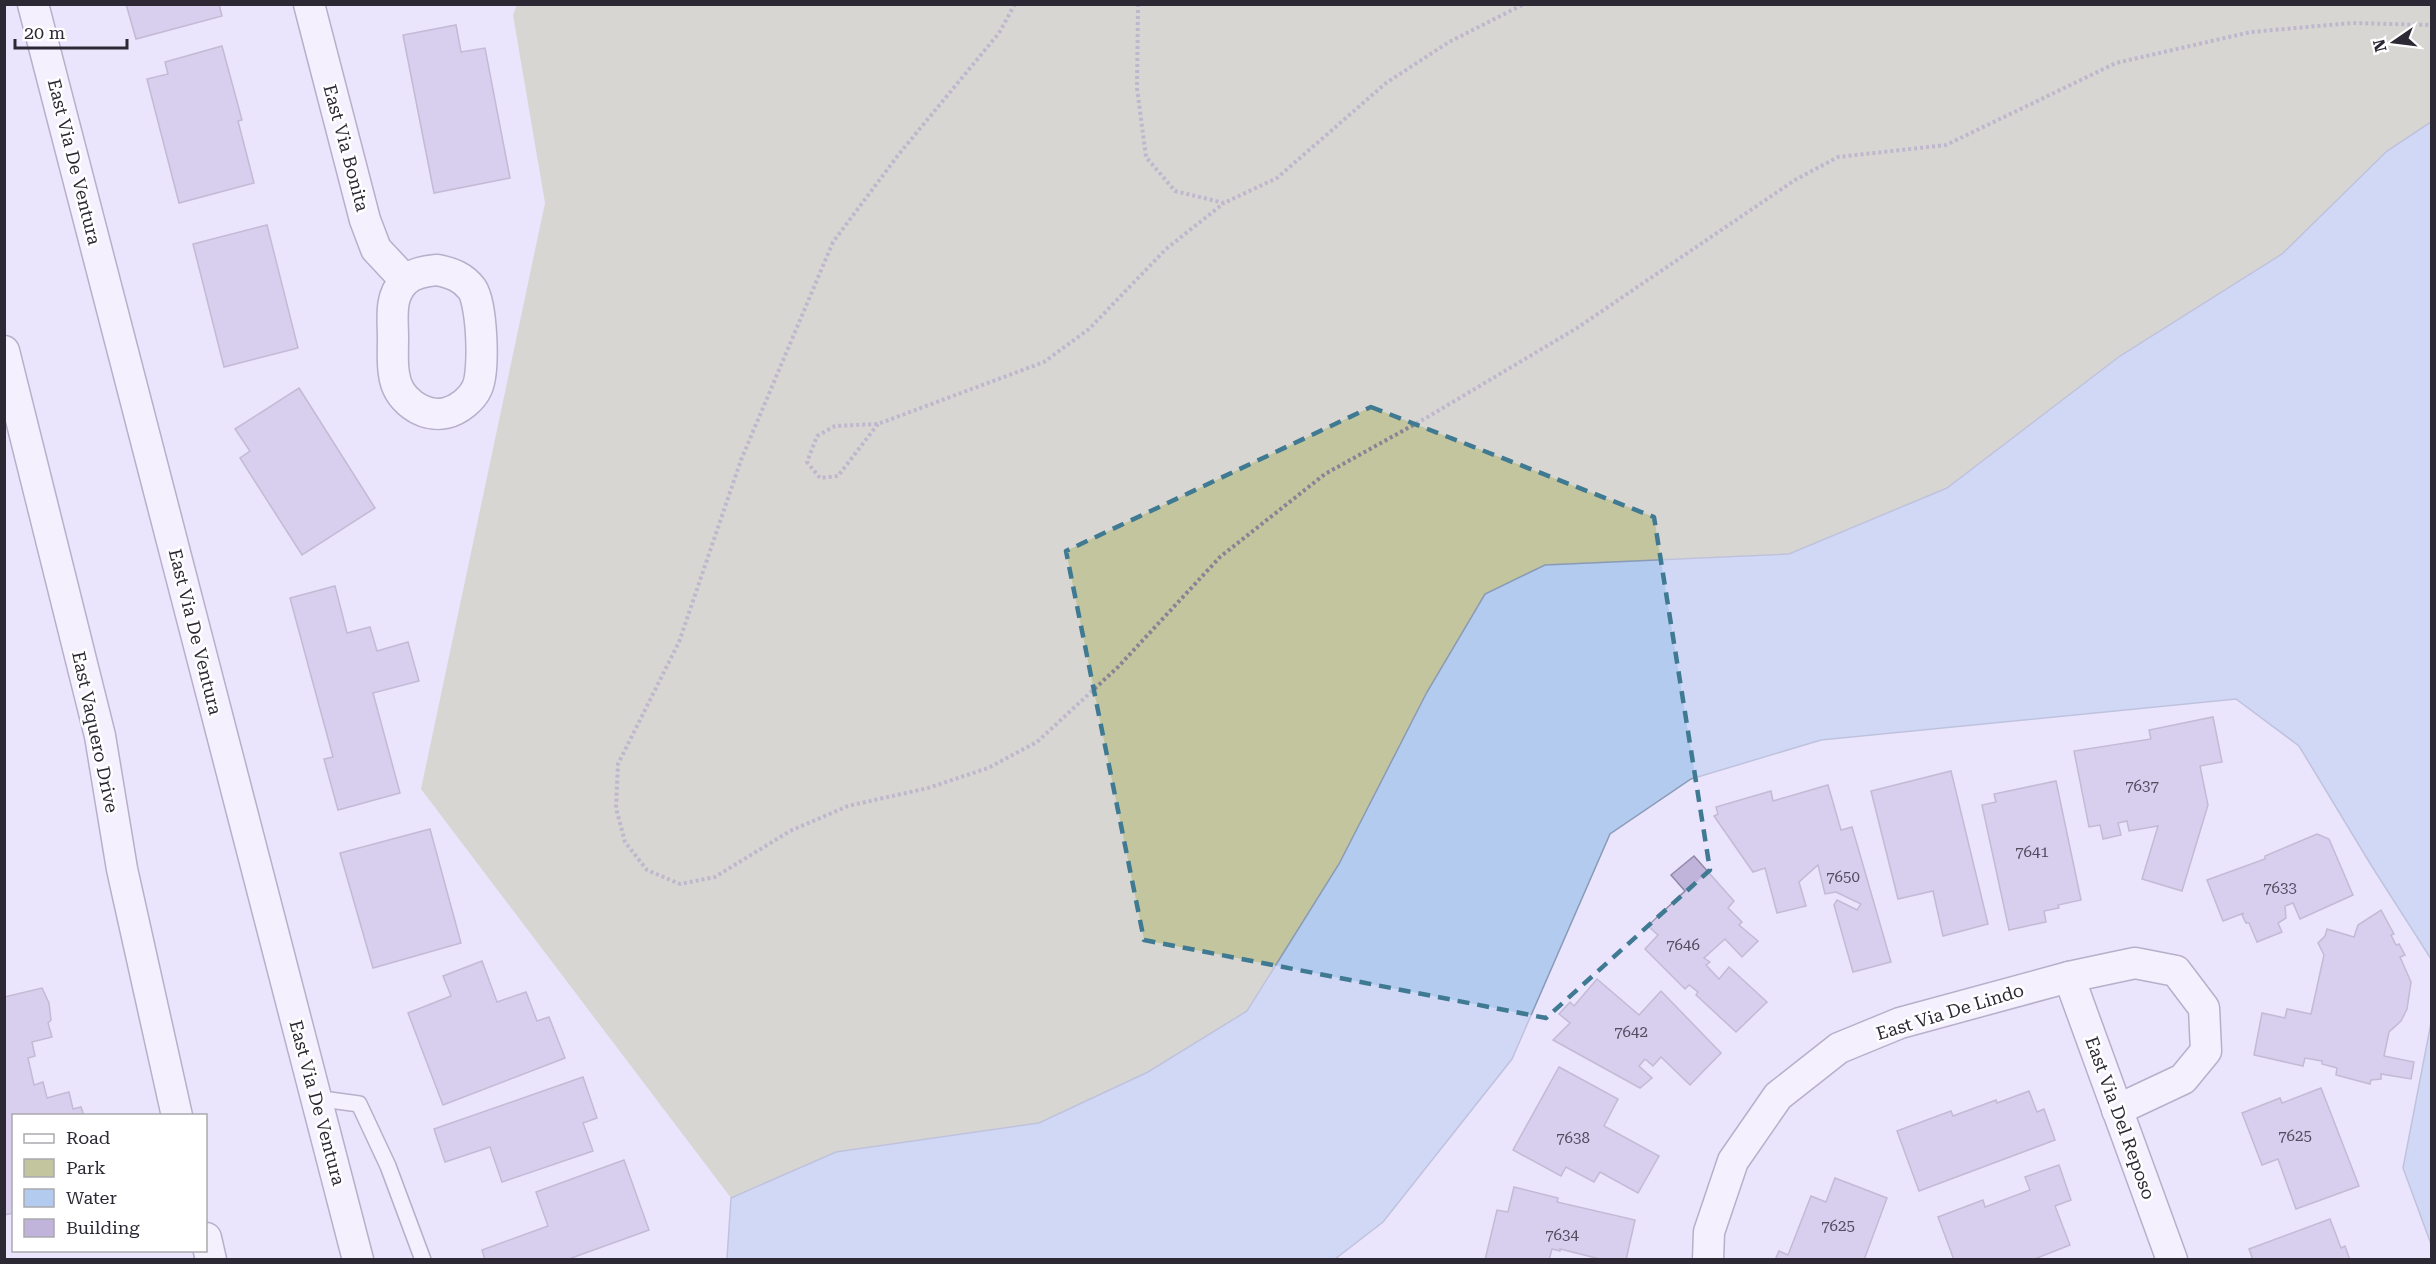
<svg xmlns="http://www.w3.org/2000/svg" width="2436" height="1264" viewBox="0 0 2436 1264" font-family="'Roboto Serif',serif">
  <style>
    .green { fill: #c2c59e }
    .water { fill: #b2cbee; stroke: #8a9ab6; stroke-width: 1.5 }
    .building { fill: #c0b4db; stroke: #9289a6; stroke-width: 1.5 }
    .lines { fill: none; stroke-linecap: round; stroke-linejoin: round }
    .service-casing { stroke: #79718d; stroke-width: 18 }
    .minor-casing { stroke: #79718d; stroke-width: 33 }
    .path { stroke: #888395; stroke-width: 4; stroke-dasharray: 3 3; stroke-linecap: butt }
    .service { stroke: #fff; stroke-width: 15 }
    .minor { stroke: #fff; stroke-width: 30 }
    .marked { fill: none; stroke: #3f7a92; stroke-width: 4.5; stroke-dasharray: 12 8; stroke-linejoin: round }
    .labels { text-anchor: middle; stroke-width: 5; stroke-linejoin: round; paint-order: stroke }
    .number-label { font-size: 15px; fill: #514c5e }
    .street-label { font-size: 18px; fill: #2c2934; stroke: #fff }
  </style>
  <rect width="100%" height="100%" fill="#ebe4fd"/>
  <path class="green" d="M517,5H2431V122L2387,151L2283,254L2120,356L1947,488L1789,554L1545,565L1427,692L1339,864L1247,1011L1148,1072L1039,1123L836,1152L731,1198L421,789L545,203L513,15Z"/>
  <g class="water">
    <path d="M2431,122V959L2371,865L2299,746L2236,699L1821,740L1691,779L1610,834L1512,1059L1383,1222L1335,1259H727L731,1198L836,1152L1039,1123L1148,1072L1247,1011L1339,864L1427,692L1485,594L1545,565L1789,554L1947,488L2120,356L2282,254L2387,151Z"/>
    <path d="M2431,1023V1244L2403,1168Z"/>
  </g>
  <g class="building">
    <path d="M126,4H219L222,16L136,39Z"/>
    <path d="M456,25L461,52L485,48L510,178L434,193L403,35Z"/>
    <path d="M222,46L242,120L238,121L254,183L179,203L147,79L168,74L165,62Z"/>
    <path d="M267,225L298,348L224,367L193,244Z"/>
    <path d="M299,388L375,508L302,555L240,458L250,451L235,429Z"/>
    <path d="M335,586L347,633L370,627L377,651L408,642L419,681L373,693L400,793L338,810L324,759L333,757L290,598Z"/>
    <path d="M2213,717L2222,762L2200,766L2208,805L2182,891L2142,879L2158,826L2129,831L2127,821L2118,823L2121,835L2103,839L2100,825L2089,827L2074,751L2151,739L2149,730Z"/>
    <path d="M1951,771L1988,924L1943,936L1933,891L1898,899L1871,791Z"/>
    <path d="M2056,781L2081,900L2058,905L2059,908L2044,911L2046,922L2009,930L1982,805L1996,802L1994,794Z"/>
    <path d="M1828,785L1841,830L1852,827L1891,962L1853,972L1834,905L1837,900L1857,910L1861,904L1836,892L1825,894L1818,865L1799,882L1806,906L1777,913L1765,868L1753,872L1714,816L1718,814L1716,807L1771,791L1773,801Z"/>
    <path d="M430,829L461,943L373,968L340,853Z"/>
    <path d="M2317,834L2329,839L2353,895L2300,919L2293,903L2285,906L2286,918L2278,923L2282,932L2257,942L2249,923H2246L2242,915L2244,913L2223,921L2207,880L2265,859V856Z"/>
    <path d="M1694,856L1734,901L1728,908L1742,922L1739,925L1758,941L1742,957L1725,939L1704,958L1710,962L1706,965L1719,979L1729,967L1767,1002L1736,1032L1696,995L1698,992L1689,985L1685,989L1645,949L1658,935L1648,926L1685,891L1671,875Z"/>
    <path d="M2381,910L2394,934L2391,935L2396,945L2399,944L2405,955L2400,957L2411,982L2407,1009L2401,1021L2389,1032L2384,1056L2414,1062L2411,1079L2381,1074V1079L2371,1080L2370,1084L2336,1075L2337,1068L2322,1064V1061L2305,1058L2303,1066L2254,1055L2262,1013L2285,1018L2287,1009L2311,1014L2324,955L2318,943L2325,936L2327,929L2354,937L2358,925Z"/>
    <path d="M482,961L497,1002L526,992L537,1021L549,1017L565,1058L443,1105L408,1013L451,996L443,976Z"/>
    <path d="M1597,979L1639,1015L1661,991L1721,1053L1690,1085L1661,1057L1653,1066L1645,1059L1639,1066L1652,1078L1640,1088L1553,1040L1570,1023L1559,1014L1570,1002L1574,1006Z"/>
    <path d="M42,988L49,1003L51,1020L48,1023L52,1037L32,1042L35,1056L28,1058L34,1085L43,1082L47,1098L69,1092L73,1109L81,1107L84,1116H14V1213L4,1215V997Z"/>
    <path d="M1559,1067L1618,1099L1604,1126L1659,1156L1638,1193L1600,1172L1594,1182L1566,1167L1561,1176L1513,1150Z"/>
    <path d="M583,1077L597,1118L583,1123L593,1151L502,1182L490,1147L445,1162L434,1129Z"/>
    <path d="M2321,1088L2359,1186L2296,1209L2278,1159L2262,1165L2242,1113L2280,1098L2282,1103Z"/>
    <path d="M2029,1091L2037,1112L2044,1109L2055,1140L1919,1191L1897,1131L1951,1111L1953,1116L1996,1100L1997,1103Z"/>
    <path d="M624,1160L649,1230L566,1260H485L482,1250L548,1226L536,1192Z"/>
    <path d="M2059,1165L2071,1200L2055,1206L2070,1245L2032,1260H1954L1938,1217L1983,1200L1985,1207L2030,1190L2025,1177Z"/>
    <path d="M1835,1178L1887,1198L1864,1260H1775L1779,1251L1788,1255L1811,1196L1826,1202Z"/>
    <path d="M1514,1187L1558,1198L1557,1202L1635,1220L1626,1260H1604L1560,1249V1251L1552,1249L1549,1260H1485L1497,1210L1508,1212Z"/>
    <path d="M2330,1219L2341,1248L2345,1246L2350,1260H2253L2249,1249Z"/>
  </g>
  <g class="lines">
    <g class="service-casing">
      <path id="service" d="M315,1098L359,1104L388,1166L423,1260"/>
    </g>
    <g class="minor-casing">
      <g id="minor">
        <path d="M33,4L358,1260"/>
        <path d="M309,4L365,220L376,249L405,280"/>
        <path d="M437,270C452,273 463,277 472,289C482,304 485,371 477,388C472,399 459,410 446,413C422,418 397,399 394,374C392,363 393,350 393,338C393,319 389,297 404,282C412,273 426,271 437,270Z"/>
        <path d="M4,351L100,736L122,869L177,1116"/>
        <path d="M2069,977L2172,1260"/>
        <path d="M206,1238L211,1260"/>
        <path d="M1708,1260L1709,1232L1733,1161L1778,1096L1839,1048L1900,1023L2069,977L2135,963L2176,971L2204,1008L2206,1051L2183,1079L2117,1110"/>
      </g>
    </g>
    <g class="path">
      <path d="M1015,4L999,33L899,154L833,242L741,460L679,642L618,764L616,808L625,842L647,870L680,884L715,877L790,831L848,806L928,788L988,768L1037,742L1118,667L1220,557L1325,474L1426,418L1577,328L1795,180L1838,157L1946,145L2116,63L2251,32L2352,23L2432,25"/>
      <path d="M1138,4L1137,88L1146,157L1175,191L1224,203L1277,178L1386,83L1449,42L1524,4"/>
      <path d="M878,424L838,476L820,478L807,462L817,436L835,426L878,424L1044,362L1089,329L1166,249L1224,203"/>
    </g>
    <use href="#service" class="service"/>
    <use href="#minor" class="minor"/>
  </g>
  <path d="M0 0H2436V1264H0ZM1371,407L1654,517L1710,870L1546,1018L1144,940L1066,551Z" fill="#ebe4fd" fill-opacity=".55" fill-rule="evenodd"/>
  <path class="marked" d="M1371,407L1654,517L1710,870L1546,1018L1144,940L1066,551Z"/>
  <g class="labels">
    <g class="number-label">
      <text x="2142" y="791">7637</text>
      <text x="2032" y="857">7641</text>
      <text x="1843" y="882">7650</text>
      <text x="2280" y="893">7633</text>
      <text x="1683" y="950">7646</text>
      <text x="1631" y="1037">7642</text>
      <text x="2295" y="1141">7625</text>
      <text x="1573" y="1143">7638</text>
      <text x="1838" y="1231">7625</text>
      <text x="1562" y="1240">7634</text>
    </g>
    <g class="street-label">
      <text transform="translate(346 148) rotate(75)" y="6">East Via Bonita</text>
      <text transform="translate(74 162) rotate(76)" y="6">East Via De Ventura</text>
      <text transform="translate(195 632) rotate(76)" y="6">East Via De Ventura</text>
      <text transform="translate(95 732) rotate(78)" y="6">East Vaquero Drive</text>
      <text transform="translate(1950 1012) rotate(-17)" y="6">East Via De Lindo</text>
      <text transform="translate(317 1103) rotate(75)" y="6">East Via De Ventura</text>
      <text transform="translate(2120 1118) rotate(70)" y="6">East Via Del Reposo</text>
    </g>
  </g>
  <rect width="2436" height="1264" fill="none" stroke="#2c2934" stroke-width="12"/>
  <rect x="12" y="1114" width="195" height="138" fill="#ffffff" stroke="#aba9ae" stroke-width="1.5"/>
  <rect x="24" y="1134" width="30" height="9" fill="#ffffff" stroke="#aba9ae" stroke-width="1.5"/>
  <text x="66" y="1144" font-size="18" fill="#2c2934">Road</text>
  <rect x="24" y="1159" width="30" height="18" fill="#c2c59e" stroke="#aba9ae" stroke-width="1.5"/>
  <text x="66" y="1174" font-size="18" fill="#2c2934">Park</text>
  <rect x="24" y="1189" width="30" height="18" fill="#b2cbee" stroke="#aba9ae" stroke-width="1.5"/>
  <text x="66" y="1204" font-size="18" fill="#2c2934">Water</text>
  <rect x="24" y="1219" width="30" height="18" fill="#c0b4db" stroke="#aba9ae" stroke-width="1.5"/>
  <text x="66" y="1234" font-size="18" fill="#2c2934">Building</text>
  <g transform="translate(2394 42) rotate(256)" stroke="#ffffff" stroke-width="4.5" paint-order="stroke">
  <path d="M0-4.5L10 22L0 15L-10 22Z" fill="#2c2934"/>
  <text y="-9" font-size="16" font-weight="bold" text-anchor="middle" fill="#2c2934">N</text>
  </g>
  <path d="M15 39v9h112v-9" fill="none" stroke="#2c2934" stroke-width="3"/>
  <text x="24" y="39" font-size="18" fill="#2c2934" stroke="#ffffff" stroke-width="4.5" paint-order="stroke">20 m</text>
</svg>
